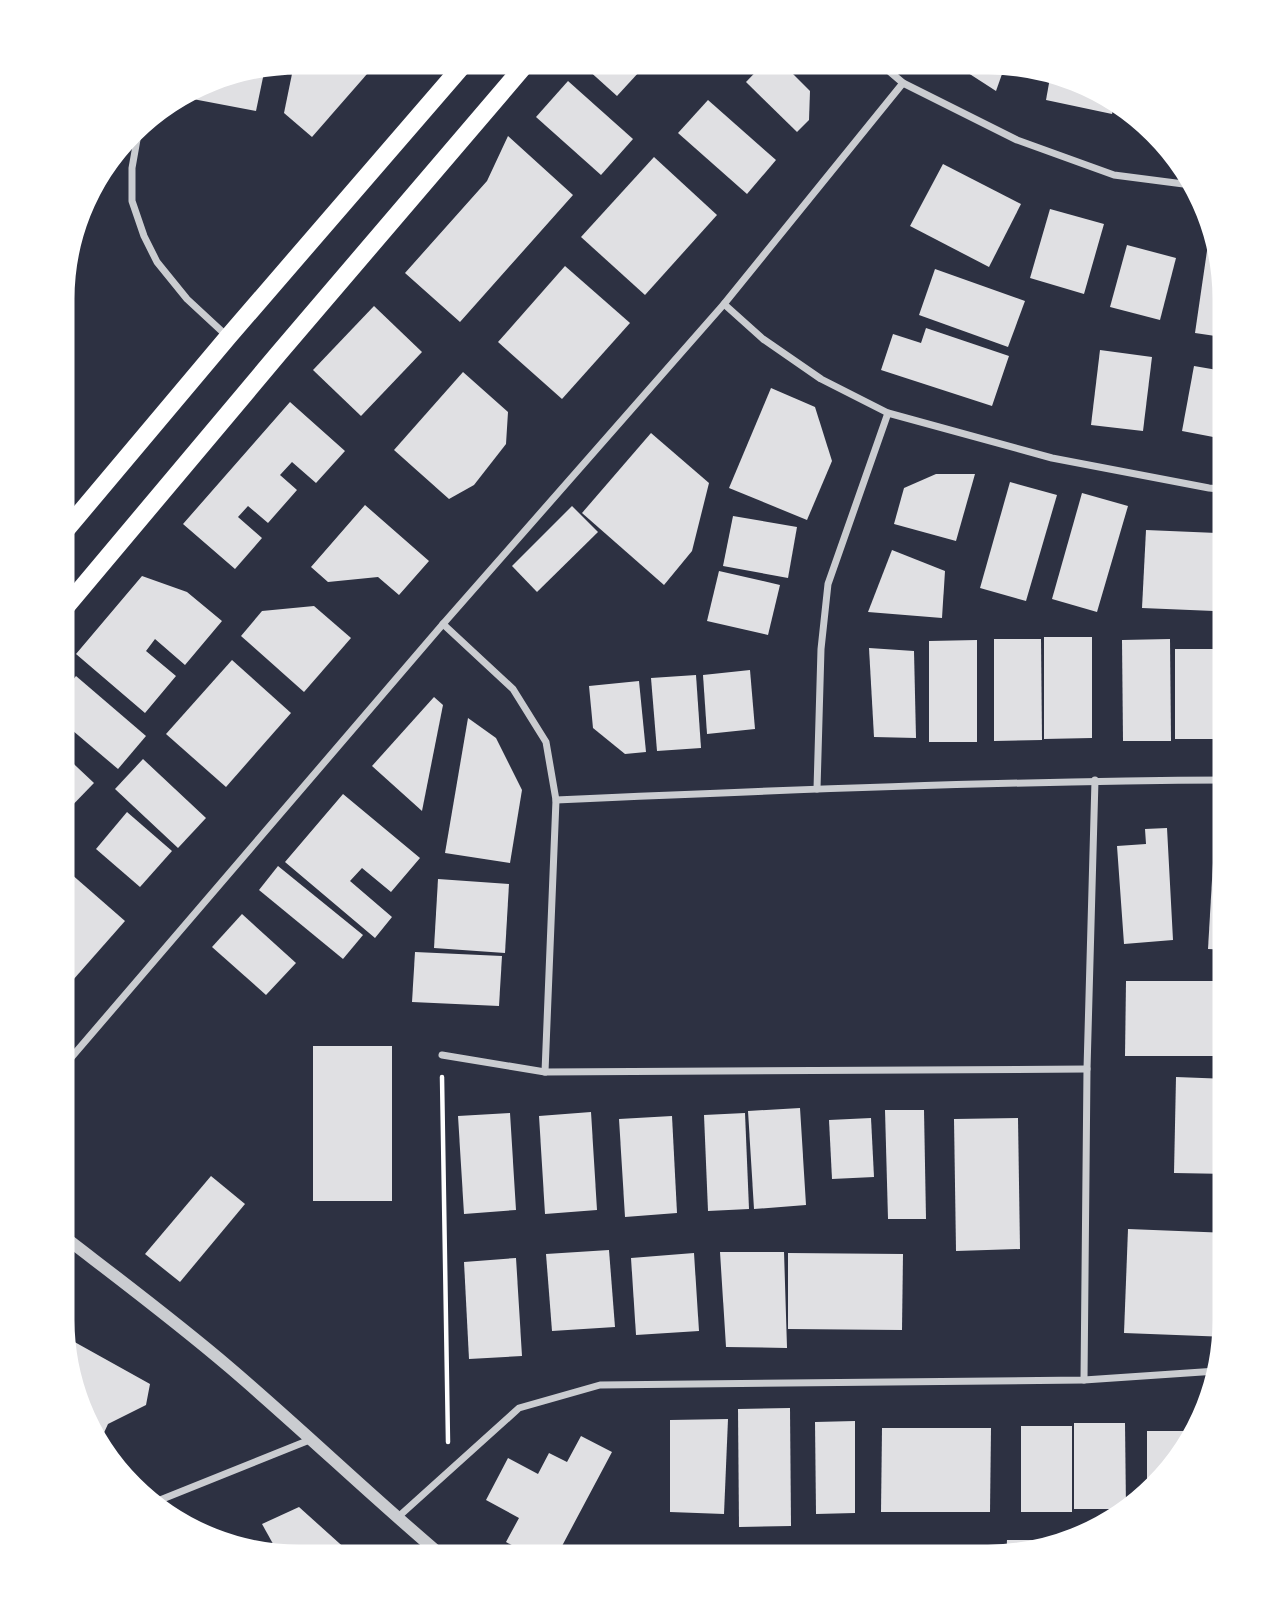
<svg xmlns="http://www.w3.org/2000/svg" width="1287" height="1619" viewBox="0 0 1287 1619" font-family="'IBM Plex Sans',sans-serif">
  <style>
    .building { fill: #e0e0e3 }
    .lines { fill: none; stroke-linecap: round; stroke-linejoin: round }
    .path { stroke: #fff; stroke-width: 4.5 }
    .minor { stroke: #caccd0; stroke-width: 7 }
    .tertiary { stroke: #caccd0; stroke-width: 12 }
    .primary { stroke: #fff; stroke-width: 18 }
    .rim { fill: none; stroke: #fff; stroke-width: 9 }
  </style>
  <rect width="100%" height="100%" fill="#2d3142"/>
  <g class="building">
    <path d="M303,58H381L312,137L284,113L293,69Z"/>
    <path d="M576,59H651L617,96Z"/>
    <path d="M768,59H778L810,91L809,120L797,132L746,82Z"/>
    <path d="M948,60H1007L996,91Z"/>
    <path d="M266,63L256,111L177,96L221,71Z"/>
    <path d="M1051,72L1116,97L1112,114L1046,100Z"/>
    <path d="M568,81L633,139L601,175L536,117Z"/>
    <path d="M708,100L776,160L747,194L678,133Z"/>
    <path d="M508,136L573,195L460,322L405,273L487,181Z"/>
    <path d="M654,157L717,215L645,295L581,237Z"/>
    <path d="M943,164L1021,204L989,267L910,226Z"/>
    <path d="M1050,209L1104,224L1084,294L1030,278Z"/>
    <path d="M1208,244L1215,245L1229,299V338L1195,333Z"/>
    <path d="M1127,245L1176,258L1160,320L1110,307Z"/>
    <path d="M565,266L630,323L562,399L498,342Z"/>
    <path d="M935,269L1025,301L1008,347L919,315Z"/>
    <path d="M374,306L422,352L361,416L313,370Z"/>
    <path d="M926,328L1009,356L992,406L881,370L893,334L921,343Z"/>
    <path d="M1100,350L1152,357L1143,431L1091,425Z"/>
    <path d="M1194,366L1229,372V440L1182,431Z"/>
    <path d="M463,372L508,412L506,444L474,485L449,499L394,450Z"/>
    <path d="M771,388L815,407L832,461L807,520L729,488Z"/>
    <path d="M290,402L345,451L316,483L292,462L280,475L297,490L268,523L248,506L238,517L262,538L235,569L183,524Z"/>
    <path d="M651,433L709,483L692,551L664,585L582,513Z"/>
    <path d="M936,474H975L956,541L894,524L904,488Z"/>
    <path d="M1010,482L1057,495L1026,601L980,588Z"/>
    <path d="M1082,493L1128,506L1097,612L1052,599Z"/>
    <path d="M365,505L429,561L399,595L378,577L328,582L311,567Z"/>
    <path d="M572,506L598,532L537,592L512,566Z"/>
    <path d="M733,516L797,527L788,578L723,566Z"/>
    <path d="M1146,530L1217,533L1214,611L1142,608Z"/>
    <path d="M892,550L945,571L942,618L868,612Z"/>
    <path d="M719,571L780,585L768,635L707,621Z"/>
    <path d="M142,576L187,592L222,621L185,665L155,639L146,651L176,676L145,713L76,654Z"/>
    <path d="M314,606L351,638L304,692L241,636L262,611Z"/>
    <path d="M1044,637H1092V738L1044,739Z"/>
    <path d="M994,639H1041L1042,740L994,741Z"/>
    <path d="M1170,639L1171,741H1123L1122,640Z"/>
    <path d="M977,640V742H929V641Z"/>
    <path d="M869,648L914,651L916,738L874,737Z"/>
    <path d="M1175,649H1221L1220,739H1175Z"/>
    <path d="M232,660L291,713L226,787L166,734Z"/>
    <path d="M750,670L755,729L707,734L703,675Z"/>
    <path d="M696,675L701,748L657,751L651,678Z"/>
    <path d="M76,676L146,736L118,769L59,719V697Z"/>
    <path d="M639,681L646,752L625,754L593,728L589,686Z"/>
    <path d="M434,697L443,705L422,811L372,766Z"/>
    <path d="M468,718L496,738L522,790L510,863L445,853Z"/>
    <path d="M59,750L94,783L62,816L59,813Z"/>
    <path d="M143,759L206,818L178,848L115,789Z"/>
    <path d="M343,794L420,858L391,892L362,868L350,881L392,917L375,938L285,862Z"/>
    <path d="M127,812L172,851L140,887L96,849Z"/>
    <path d="M1167,828L1173,940L1124,944L1117,846L1146,844L1145,829Z"/>
    <path d="M1215,828L1229,829V950L1208,949Z"/>
    <path d="M62,866L125,921L58,997L59,870Z"/>
    <path d="M278,866L363,935L343,959L259,890Z"/>
    <path d="M438,879L509,884L505,953L434,948Z"/>
    <path d="M242,914L296,963L266,995L212,947Z"/>
    <path d="M415,952L502,956L499,1006L412,1002Z"/>
    <path d="M1126,981H1229V1056H1125Z"/>
    <rect x="313" y="1046" width="79" height="155"/>
    <path d="M1176,1077L1228,1079L1229,1174L1174,1173Z"/>
    <path d="M800,1108L806,1205L754,1209L748,1111Z"/>
    <path d="M885,1110H924L926,1219H888Z"/>
    <path d="M591,1112L597,1210L545,1214L539,1116Z"/>
    <path d="M510,1113L516,1210L464,1214L458,1116Z"/>
    <path d="M745,1113L749,1209L708,1211L704,1115Z"/>
    <path d="M672,1116L677,1213L625,1217L619,1119Z"/>
    <path d="M871,1118L874,1177L832,1179L829,1120Z"/>
    <path d="M1018,1118L1020,1249L956,1251L954,1119Z"/>
    <path d="M211,1176L245,1204L180,1282L145,1254Z"/>
    <path d="M1128,1229L1229,1233L1228,1337L1124,1333Z"/>
    <path d="M609,1250L615,1327L552,1331L546,1254Z"/>
    <path d="M720,1252H784L787,1348L726,1347Z"/>
    <path d="M694,1253L699,1331L636,1335L631,1258Z"/>
    <path d="M788,1253L903,1254L902,1330L788,1329Z"/>
    <path d="M516,1258L522,1356L469,1359L464,1262Z"/>
    <path d="M62,1335L150,1384L146,1405L108,1424L97,1448L90,1440Z"/>
    <path d="M790,1408L791,1526L739,1527L738,1409Z"/>
    <path d="M728,1419L724,1514L670,1512V1420Z"/>
    <path d="M855,1421V1513L816,1514L815,1422Z"/>
    <path d="M1074,1423H1125L1126,1509H1074Z"/>
    <rect x="1021" y="1426" width="51" height="86"/>
    <path d="M882,1428H991L990,1512H881Z"/>
    <path d="M1147,1431H1197L1189,1454L1147,1492Z"/>
    <path d="M581,1436L612,1452L554,1561H541L506,1542L519,1518L486,1500L508,1458L538,1474L549,1453L567,1462Z"/>
    <path d="M299,1507L359,1561L282,1560L262,1524Z"/>
    <path d="M1007,1540H1068V1541L1006,1560Z"/>
    <path d="M967,1557V1561H867V1558Z"/>
  </g>
  <g class="lines">
    <path class="path" d="M442,1077L448,1442"/>
    <g class="minor">
      <path d="M875,59L903,83L1017,140L1114,175L1199,186"/>
      <path d="M141,117L132,168V201L144,236L157,262L187,299L228,337"/>
      <path d="M724,304L763,339L821,379L888,413L1052,458L1209,488L1229,490"/>
      <path d="M443,624L513,689L546,742L556,800L545,1072"/>
      <path d="M817,789L821,649L828,584L888,413"/>
      <path d="M556,800C780,790 1005,781 1229,780"/>
      <path d="M442,1055L545,1072L1087,1069"/>
      <path d="M58,1073L443,624L724,304L903,83"/>
      <path d="M1084,1380L1087,1069L1095,780"/>
      <path d="M150,1504L312,1439"/>
      <path d="M397,1518L519,1408L600,1385L1084,1380L1217,1371"/>
    </g>
    <path class="tertiary" d="M58,1232C115,1276 174,1320 229,1367C303,1430 373,1498 448,1561"/>
    <g class="primary">
      <path d="M59,538L228,337L469,58"/>
      <path d="M59,615L279,353L531,58"/>
    </g>
  </g>
  <path d="M0 0H1287V1619H0ZM299 70H988A229 229 0 0 1 1217 299V1320A229 229 0 0 1 988 1549H299A229 229 0 0 1 70 1320V299A229 229 0 0 1 299 70Z" fill="#fff" fill-rule="evenodd"/>
  <path class="rim" d="M299 70H988A229 229 0 0 1 1217 299V1320A229 229 0 0 1 988 1549H299A229 229 0 0 1 70 1320V299A229 229 0 0 1 299 70Z"/>
</svg>
